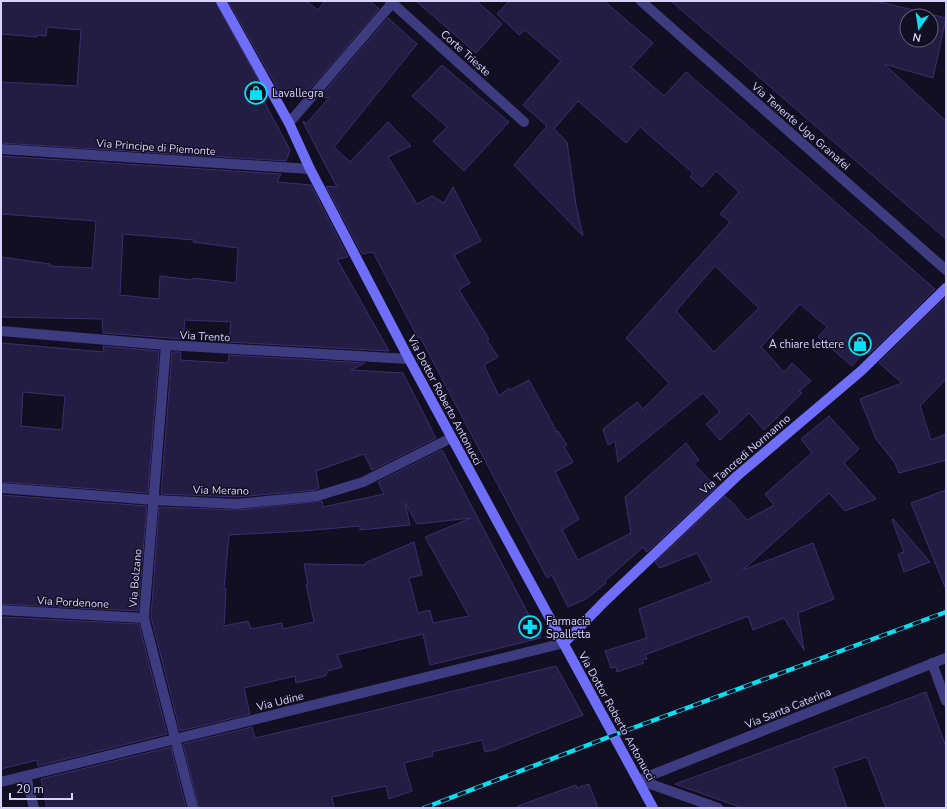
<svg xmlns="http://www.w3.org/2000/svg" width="947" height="809" viewBox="0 0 947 809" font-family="'Nunito Sans',sans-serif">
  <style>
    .building { fill: #231c43; stroke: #3a2f6e; fill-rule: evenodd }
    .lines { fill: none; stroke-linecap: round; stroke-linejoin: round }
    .minor { stroke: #3e3c80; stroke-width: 10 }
    .secondary { stroke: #6f6ef9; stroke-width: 10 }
    .rail-casing { stroke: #0adef2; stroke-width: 4.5 }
    .rail { stroke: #120f23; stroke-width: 3; stroke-dasharray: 9; stroke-linecap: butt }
    .labels { text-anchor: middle; stroke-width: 3; stroke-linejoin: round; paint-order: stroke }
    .street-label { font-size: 11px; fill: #d7d3fd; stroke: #120f23 }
    .poi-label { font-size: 11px; fill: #d7d3fd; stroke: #120f23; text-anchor: start }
  </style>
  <rect width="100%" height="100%" fill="#120f23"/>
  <g class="building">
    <path d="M1,1H215L267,96H261L290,150L286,161L1,143V82L77,86L81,30L47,27L46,36L38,35L37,37L1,34Z"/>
    <path d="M228,1H306L318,10L325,1H370L379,9L303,97L282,96Z"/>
    <path d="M416,1H477L502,24L476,53Z"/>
    <path d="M509,1H604L653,43L631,67L664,96L686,72L935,289L869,354L865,351L852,366L818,337L827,327L800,304L761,347L784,372L792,363L811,381L799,391L802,393L764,430L749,413L720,440L706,424L720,412L703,393L618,462L615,441L608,445L603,429L637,402L643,409L669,383L626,338L730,222L720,214L739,192L716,171L702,187L690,177L693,173L640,127L626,143L578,101L554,129L567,142L576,205L583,236L514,165L547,126L523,105L561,61L525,30L519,35L497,14ZM715,266L759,308L714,352L676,311Z"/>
    <path d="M671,1H876L946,18L933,78L884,64L946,121V239ZM907,16H931V40H907Z"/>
    <path d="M388,18L417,44L334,147L350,162L388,122L411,146L388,157L417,204L432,196L444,203L453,187L481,241L454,255L470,283L459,290L489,339L487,340L498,357L484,365L499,396L509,388L510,390L529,380L557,432L558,431L567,445L564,447L573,462L555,472L579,519L562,530L578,560L631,533L625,497L686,443L699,460L694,464L716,487L647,552L643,547L605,581L606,583L586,599L568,607L552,575L547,578L420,337L418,338L373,252L362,254L326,186L337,187L303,122L304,121L306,124L329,98L320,97Z"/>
    <path d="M442,65L509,122L464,171L433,141L447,127L412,96Z"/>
    <path d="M1,156L281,174L277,182L311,185L348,257L337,259L389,351L229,342L231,322L185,320L183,339L103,333L102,319L1,317L2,257L50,264V266L92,268L96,221L1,214ZM123,234L194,240L193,242L238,248L236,283L193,278V280L160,276L159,299L120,295Z"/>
    <path d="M945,298L946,379L920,406L931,440L946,434V460L899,473L895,463L876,439L860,399L902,383L879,363Z"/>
    <path d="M1,343L104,352L103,346L159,351L148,493L1,482ZM23,392L65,396L62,430L21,426Z"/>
    <path d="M172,352H181L180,360L228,363L229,355L365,363L351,370L403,373L436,438L372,470L364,454L316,471L319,488L316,490L237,497L161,494Z"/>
    <path d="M829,416L859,449L844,463L876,499L845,511L829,493L743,570L813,543L834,599L798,613L804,650L784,618L753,630L748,616L645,655L647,659L642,660L644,663L617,672L616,667L611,668L605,651L647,638L639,609L712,581L697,553L660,568L655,562L725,496L730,501H731L747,520L774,505L765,494L812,453L801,439Z"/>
    <path d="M442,450L541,638L430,665L423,634L337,655L342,667L328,671L325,676L296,683L295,676L244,688L250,714L180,731L151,617L159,507L238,510L322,501L323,507L384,494L378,482ZM405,503L417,524L471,518L425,537L469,616L433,623L430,610L418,613L409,578L422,575L414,542L365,563V565L304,564L308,584H306L314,622L283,629L282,623L251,629L248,621L224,626L226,589H224L229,535L302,531L360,526V530L410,525Z"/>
    <path d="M946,490V587H945L911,503Z"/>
    <path d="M1,495L147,506L138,611L1,604Z"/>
    <path d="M893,519L930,562L904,572L898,554L904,552L892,520Z"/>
    <path d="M1,617L139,624L167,734L38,766L37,760L1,769Z"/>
    <path d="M556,666L583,715L494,750L485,752L482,740L432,752L433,756L404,763L412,791L389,799L386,786L332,797L334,808H199L183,744L252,727L255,738L368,712Z"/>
    <path d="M926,692L946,747V808H886L867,757L833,768L838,780H837L847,808H743L675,784Z"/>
    <path d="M171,747L186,808H47L41,779Z"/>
    <path d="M589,784L598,808H518V806L576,785L577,788Z"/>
  </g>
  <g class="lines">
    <g class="minor">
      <path d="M390,1L524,122"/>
      <path d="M641,1L946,270"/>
      <path d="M289,123L394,1"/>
      <path d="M1,149L310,169"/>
      <path d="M1,331L166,345L409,359"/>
      <path d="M166,345L144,618L193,808"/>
      <path d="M1,488L154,500L237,504L317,496L363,482L451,438"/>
      <path d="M1,610L144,618"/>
      <path d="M932,663L946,701"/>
      <path d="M26,776L34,808"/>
      <path d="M639,780L946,658"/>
      <path d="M639,780L718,808"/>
      <path d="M1,782L564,643"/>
    </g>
    <g class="secondary">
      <path d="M221,1L289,123L310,169L409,359L653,808"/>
      <path d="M564,643L604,602L737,476L861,371L946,288"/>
    </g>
    <g class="rail-casing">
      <path id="rail" d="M424,808L614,735L946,612"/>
    </g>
    <use href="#rail" class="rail"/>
  </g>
  <defs>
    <g id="shop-ring" transform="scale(1.15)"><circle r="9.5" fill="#120f23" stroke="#0adef2" stroke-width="1.5"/><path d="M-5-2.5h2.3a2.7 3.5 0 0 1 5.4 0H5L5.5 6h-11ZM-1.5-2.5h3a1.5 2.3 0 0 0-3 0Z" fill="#0adef2"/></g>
    <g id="pharmacy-ring" transform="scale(1.15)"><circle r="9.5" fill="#120f23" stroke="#0adef2" stroke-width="1.5"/><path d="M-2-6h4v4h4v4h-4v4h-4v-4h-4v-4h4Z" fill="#0adef2"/></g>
  </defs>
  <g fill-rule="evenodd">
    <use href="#shop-ring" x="256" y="93"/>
    <use href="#shop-ring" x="860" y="344"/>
    <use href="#pharmacy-ring" x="530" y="627"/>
  </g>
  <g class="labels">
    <g class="street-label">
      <text transform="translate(466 53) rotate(42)" y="4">Corte Trieste</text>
      <text transform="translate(801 126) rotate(41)" y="4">Via Tenente Ugo Granafei</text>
      <text transform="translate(156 147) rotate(4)" y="4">Via Principe di Piemonte</text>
      <text transform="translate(205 336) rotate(3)" y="4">Via Trento</text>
      <text transform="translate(445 400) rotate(62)" y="4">Via Dottor Roberto Antonucci</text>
      <text transform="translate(745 454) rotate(-41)" y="4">Via Tancredi Normanno</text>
      <text transform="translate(221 490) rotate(1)" y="4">Via Merano</text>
      <text transform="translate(135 578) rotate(-85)" y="4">Via Bolzano</text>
      <text transform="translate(73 602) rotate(3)" y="4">Via Pordenone</text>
      <text transform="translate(280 701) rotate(-14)" y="4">Via Udine</text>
      <text transform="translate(788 708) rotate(-22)" y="4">Via Santa Caterina</text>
      <text transform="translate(617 716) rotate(61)" y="4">Via Dottor Roberto Antonucci</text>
    </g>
    <g class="poi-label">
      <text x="272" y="97">Lavallegra</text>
      <text x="844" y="348" text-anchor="end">A chiare lettere</text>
      <text x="546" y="625">Farmacia<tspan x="546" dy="13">Spalletta</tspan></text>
    </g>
  </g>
  <rect width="947" height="809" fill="none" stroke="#d7d3fd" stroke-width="4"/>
  <g transform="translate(919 28) rotate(193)"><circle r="19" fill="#120f23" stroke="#615d7a"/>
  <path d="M0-3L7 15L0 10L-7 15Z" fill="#0adef2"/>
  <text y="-6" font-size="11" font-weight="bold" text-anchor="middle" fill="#d7d3fd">N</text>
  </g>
  <path d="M10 793v6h62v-6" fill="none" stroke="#d7d3fd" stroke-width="2"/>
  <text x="16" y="793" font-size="12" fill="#d7d3fd" stroke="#120f23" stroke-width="3" paint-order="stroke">20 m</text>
</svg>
